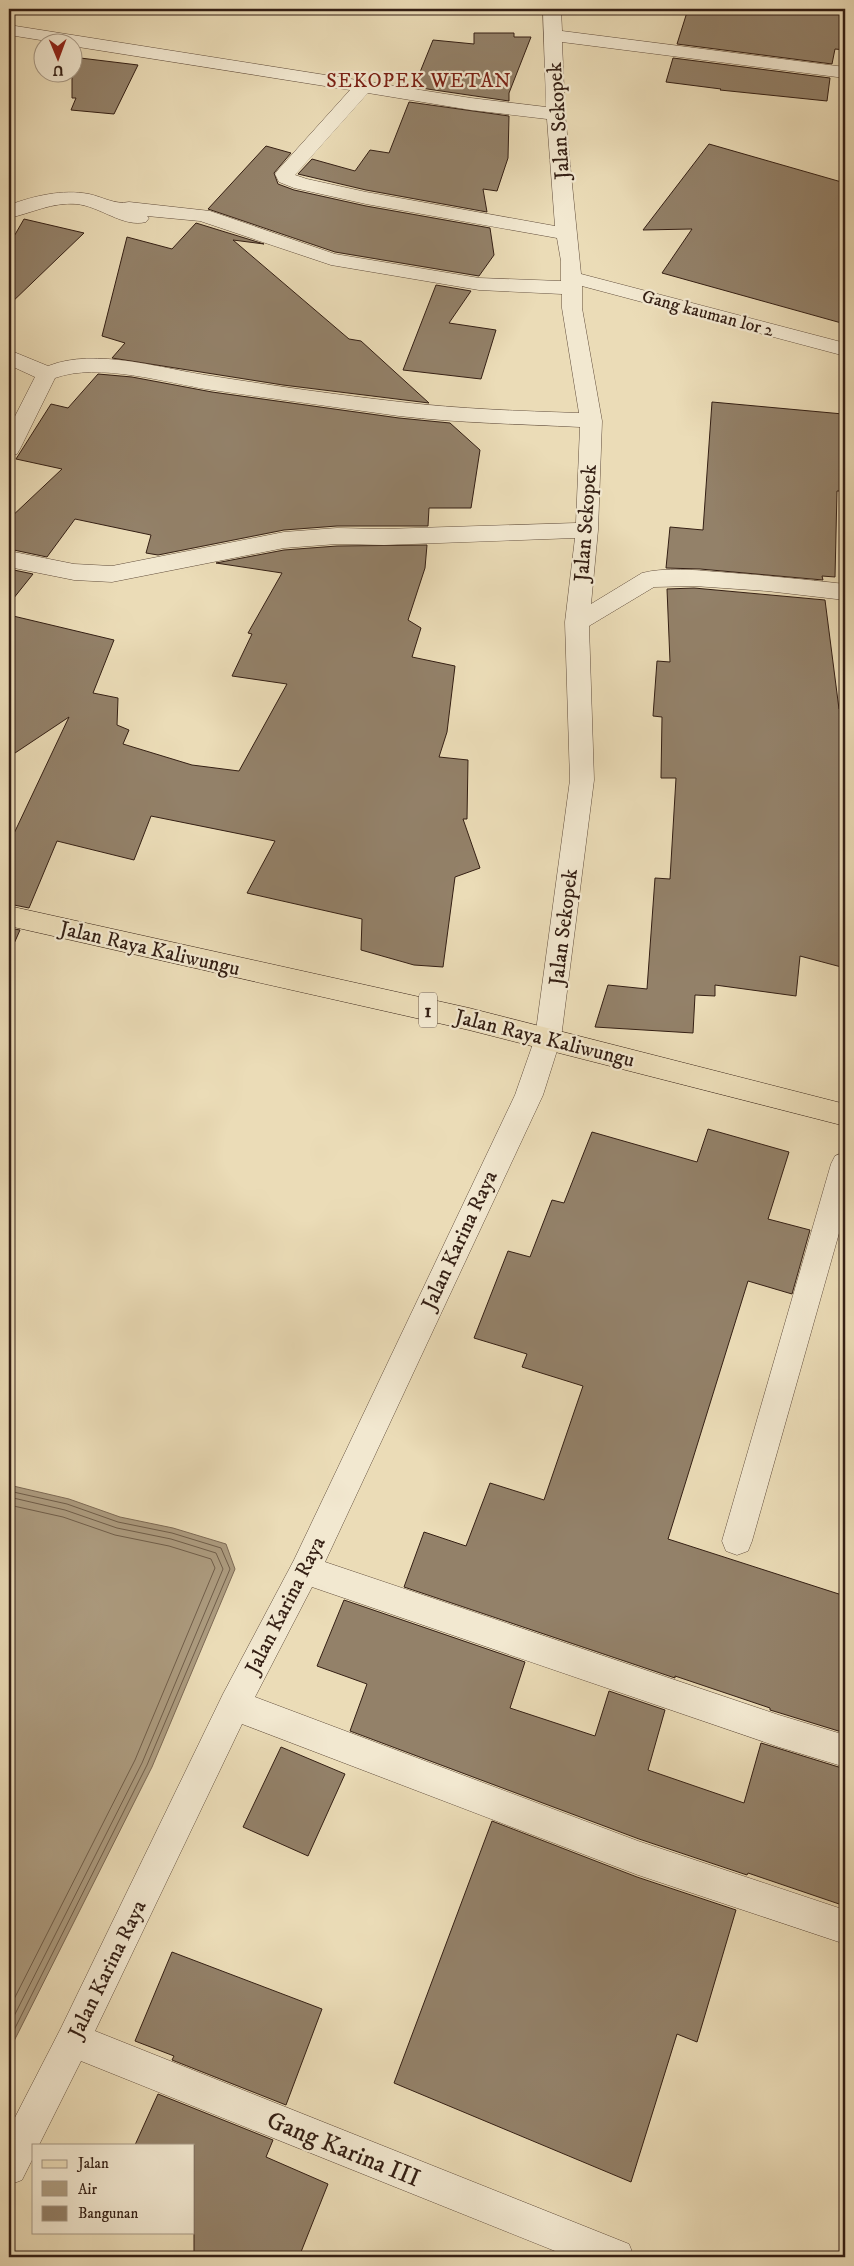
<svg xmlns="http://www.w3.org/2000/svg" width="854" height="2266" viewBox="0 0 854 2266" font-family="'IM FELL DW Pica',serif">
  <style>
    .water { fill: #ad9c80; stroke: #7d6a55 }
    .lines { fill: none; stroke-linecap: round; stroke-linejoin: round }
    .shore { stroke: #705e4a; stroke-width: 1 }
    .building { fill: #938169; stroke: #341f14 }
    .minor-casing { stroke: #624e3d; stroke-width: 1 }
    .major-casing { stroke: #341f14; stroke-width: 1 }
    .minor { fill: #f2e8d0; fill-rule: evenodd }
    .major { fill: #ebdcb7; fill-rule: evenodd }
    .labels { text-anchor: middle; stroke-width: 4.5; stroke-linejoin: round; paint-order: stroke }
    .far-street-label { font-size: 18px; fill: #341f14; stroke: #f2e8d0 }
    .far-quarter-label { font-size: 20px; letter-spacing: 1px; fill: #7a1f14; stroke: #f2e8d0 }
    .shield { fill: #f2e8d0; stroke: #6d5b4c; stroke-width: 1 }
    .shield-label { font-size: 20px; font-weight: bold; fill: #341f14 }
    .street-label { font-size: 21px; fill: #341f14; stroke: #f2e8d0 }
    .near-street-label { font-size: 25px; fill: #341f14; stroke: #f2e8d0 }
  </style>
  <rect width="100%" height="100%" fill="#ebdcb7"/>
  <filter id="stains"><feTurbulence type="fractalNoise" baseFrequency=".004" numOctaves="4"/><feColorMatrix values="0 0 0 0 .2 0 0 0 0 .09 0 0 0 0 .02 0 0 0 .5 -.17"/></filter>
  <radialGradient id="worn" r=".72"><stop offset=".6" stop-color="#630" stop-opacity="0"/><stop offset="1" stop-color="#630" stop-opacity=".3"/></radialGradient>
  <path class="water" d="M9,1485L69,1499L120,1517L173,1528L226,1544L235,1569L152,1767L9,2051Z"/>
  <g class="lines">
    <g class="shore">
      <path d="M9,1491L67,1504L118,1522L172,1533L221,1548L230,1569L147,1765L9,2040"/>
      <path d="M9,1497L65,1510L117,1528L171,1539L216,1553L223,1569L142,1763L9,2026"/>
      <path d="M9,1505L63,1517L115,1535L169,1546L211,1559L215,1568L135,1760L9,2009"/>
    </g>
  </g>
  <g class="building">
    <path d="M688,9H845V50L835,49L832,64L677,44Z"/>
    <path d="M474,33H514V37H531L509,93V101L414,87L433,40L474,44Z"/>
    <path d="M72,57L138,65L114,114L71,110L76,98H72Z"/>
    <path d="M673,58L830,78L827,101L720,90L721,89L666,82Z"/>
    <path d="M409,102L509,116L508,158L497,191L483,189L487,212L366,190L298,174L312,159L355,171L370,150L389,153Z"/>
    <path d="M709,144L845,183V324L662,273L692,229L643,230Z"/>
    <path d="M266,146L291,153L274,173L278,184L294,190L366,206L490,228L494,255L479,276L335,252L208,209Z"/>
    <path d="M24,219L84,233L9,305V245Z"/>
    <path d="M196,223L264,244L233,240L349,339L361,341L429,403L283,385L112,358L125,343L102,336L127,237L172,249Z"/>
    <path d="M436,285L471,291L449,323L496,330L481,379L403,370Z"/>
    <path d="M98,374L132,377L212,392L399,418L450,423L480,450L471,508H429L428,526H337L284,530L158,555L146,553L151,535L75,519L47,557L9,549V519L62,469L16,459L51,404L68,408Z"/>
    <path d="M712,402L843,414L841,491H837L835,577L822,576L823,580L700,569L666,568L670,527L703,530Z"/>
    <path d="M427,545L425,568L408,620L421,628L412,657L455,666L447,732L439,757L468,760L467,819H463L480,868L455,877L443,967L414,965L361,950L362,919L247,893L275,841L151,816L134,860L57,841L29,908L9,904V844L69,717L9,757V615L114,640L93,693L118,698L117,725L129,730L123,744L192,765L239,771L287,684L232,676L252,634L248,633L282,573L216,563L284,550L337,546Z"/>
    <path d="M9,569L33,574L9,604Z"/>
    <path d="M694,588L825,600L839,709L845,710V968L800,956L796,996L715,985V996L695,995L693,1033L595,1027L608,985L647,989L655,878L670,879L676,778H661L662,717L653,716L657,661L670,662L667,589Z"/>
    <path d="M9,928L20,930L9,955Z"/>
    <path d="M708,1129L789,1152L768,1219L810,1230L792,1294L748,1281L668,1539L845,1596V1733L780,1713L770,1710V1708L675,1676V1678L404,1587L424,1532L466,1546L490,1483L544,1500L583,1386L522,1367L527,1354L474,1338L508,1251L530,1257L552,1200L564,1203L592,1132L697,1162Z"/>
    <path d="M344,1600L525,1662L510,1708L595,1736L609,1691L665,1710L648,1770L744,1803L761,1743L845,1769V1906L748,1873L747,1875L639,1839L350,1731L367,1684L317,1666Z"/>
    <path d="M281,1747L345,1774L308,1856L243,1827Z"/>
    <path d="M492,1821L637,1877L736,1910L697,2042L677,2034L631,2182L394,2083Z"/>
    <path d="M172,1952L322,2009L286,2105L172,2060L174,2056L135,2041Z"/>
    <path d="M158,2094L273,2140L266,2157L328,2184L299,2257H194V2145H135Z"/>
  </g>
  <g class="lines">
    <g class="minor-casing">
      <g id="minor">
        <path d="M543,9H561L562,31L845,67V78L562,42L565,114L581,274L845,343V356L582,286V308L602,421L598,530L591,604L642,573C666,567 694,570 719,572C761,575 803,579 845,584V600L767,591L694,586L654,587L589,626L594,780L561,1038L543,1095L325,1562L779,1715L845,1735V1767L779,1747L312,1587L255,1697L638,1841L845,1910V1944L638,1875L242,1724L95,2031L629,2244L634,2257H570L81,2061L39,2145H34V2156L22,2180L9,2185V2129L61,2028L223,1694L294,1560L515,1095L535,1038L570,780L565,622L575,538L384,545L337,544L284,548L112,582L74,580L9,567V551L74,564L112,566L284,532L337,528L384,529L576,523L580,427C520,424 459,423 399,416C337,407 274,399 212,390C167,383 98,362 55,378L20,449L17,454L9,456V428L35,377L9,365V350L48,366C96,347 162,369 212,376C275,386 338,395 401,402C460,409 520,411 579,413L562,308V294L479,290L331,265L200,221L147,216L149,218L146,222C123,228 100,206 76,204C52,202 32,213 9,218V205C34,196 62,189 89,194C103,197 115,205 129,202L210,211L335,254L479,278L561,281V261L557,238L366,204L294,188L279,182L275,174L278,170L350,90L72,46V42H53L9,35V25L471,98L546,107ZM368,93L471,110L547,119L555,226L366,192L307,179L295,175Z"/>
        <path d="M845,1152V1212L752,1541L748,1551L737,1555L726,1551L722,1541L831,1164L835,1156Z"/>
      </g>
    </g>
    <g class="major-casing">
      <path id="major" d="M9,906L469,1008L845,1104V1126L469,1030L9,926Z"/>
    </g>
    <use href="#minor" class="minor"/>
    <use href="#major" class="major"/>
  </g>
  <g class="labels">
    <g class="far-street-label">
      <text transform="translate(708 313) rotate(15)" y="6">Gang kauman lor 2</text>
    </g>
    <g class="far-quarter-label">
      <text x="419" y="87">SEKOPEK WETAN</text>
    </g>
    <rect class="shield" x="419" y="992.5" width="18" height="35" rx="4"/>
    <g class="shield-label">
      <text x="428" y="1017">1</text>
    </g>
    <g class="street-label">
      <text transform="translate(558 121) rotate(-94)" y="7">Jalan Sekopek</text>
      <text transform="translate(585 523) rotate(-86)" y="7">Jalan Sekopek</text>
      <text transform="translate(563 927) rotate(-83)" y="7">Jalan Sekopek</text>
      <text transform="translate(150 948) rotate(13)" y="7">Jalan Raya Kaliwungu</text>
      <text transform="translate(545 1038) rotate(14)" y="7">Jalan Raya Kaliwungu</text>
      <text transform="translate(459 1240) rotate(-65)" y="7">Jalan Karina Raya</text>
      <text transform="translate(285 1605) rotate(-63)" y="7">Jalan Karina Raya</text>
      <text transform="translate(107 1969) rotate(-64)" y="7">Jalan Karina Raya</text>
    </g>
    <g class="near-street-label">
      <text transform="translate(344 2148) rotate(22)" y="9">Gang Karina III</text>
    </g>
  </g>
  <rect width="854" height="2266" fill="none" stroke="#ebdcb7" stroke-width="30"/>
  <rect x="10" y="10" width="834" height="2246" fill="none" stroke="#341f14" stroke-width="2.5"/>
  <rect x="15" y="15" width="824" height="2236" fill="none" stroke="#341f14"/>
  <rect x="32" y="2144" width="162" height="90" fill="#f2e8d0" stroke="#a69885"/>
  <rect x="42" y="2160" width="25" height="8" fill="#ebdcb7" stroke="#a69885"/>
  <text x="78" y="2168" font-size="15" fill="#341f14">Jalan</text>
  <rect x="42" y="2181" width="25" height="15" fill="#ad9c80" stroke="#a69885"/>
  <text x="78" y="2194" font-size="15" fill="#341f14">Air</text>
  <rect x="42" y="2206" width="25" height="15" fill="#938169" stroke="#a69885"/>
  <text x="78" y="2218" font-size="15" fill="#341f14">Bangunan</text>
  <g transform="translate(58 58) rotate(179)"><circle r="24" fill="#f2e8d0" stroke="#a69885"/>
  <path d="M0-4L9 19L0 12L-9 19Z" fill="#8f2418"/>
  <text y="-8" font-size="14" font-weight="bold" text-anchor="middle" fill="#341f14">U</text>
  </g>
  <rect width="100%" height="100%" filter="url(#stains)"/>
  <rect width="100%" height="100%" fill="url(#worn)"/>
</svg>
